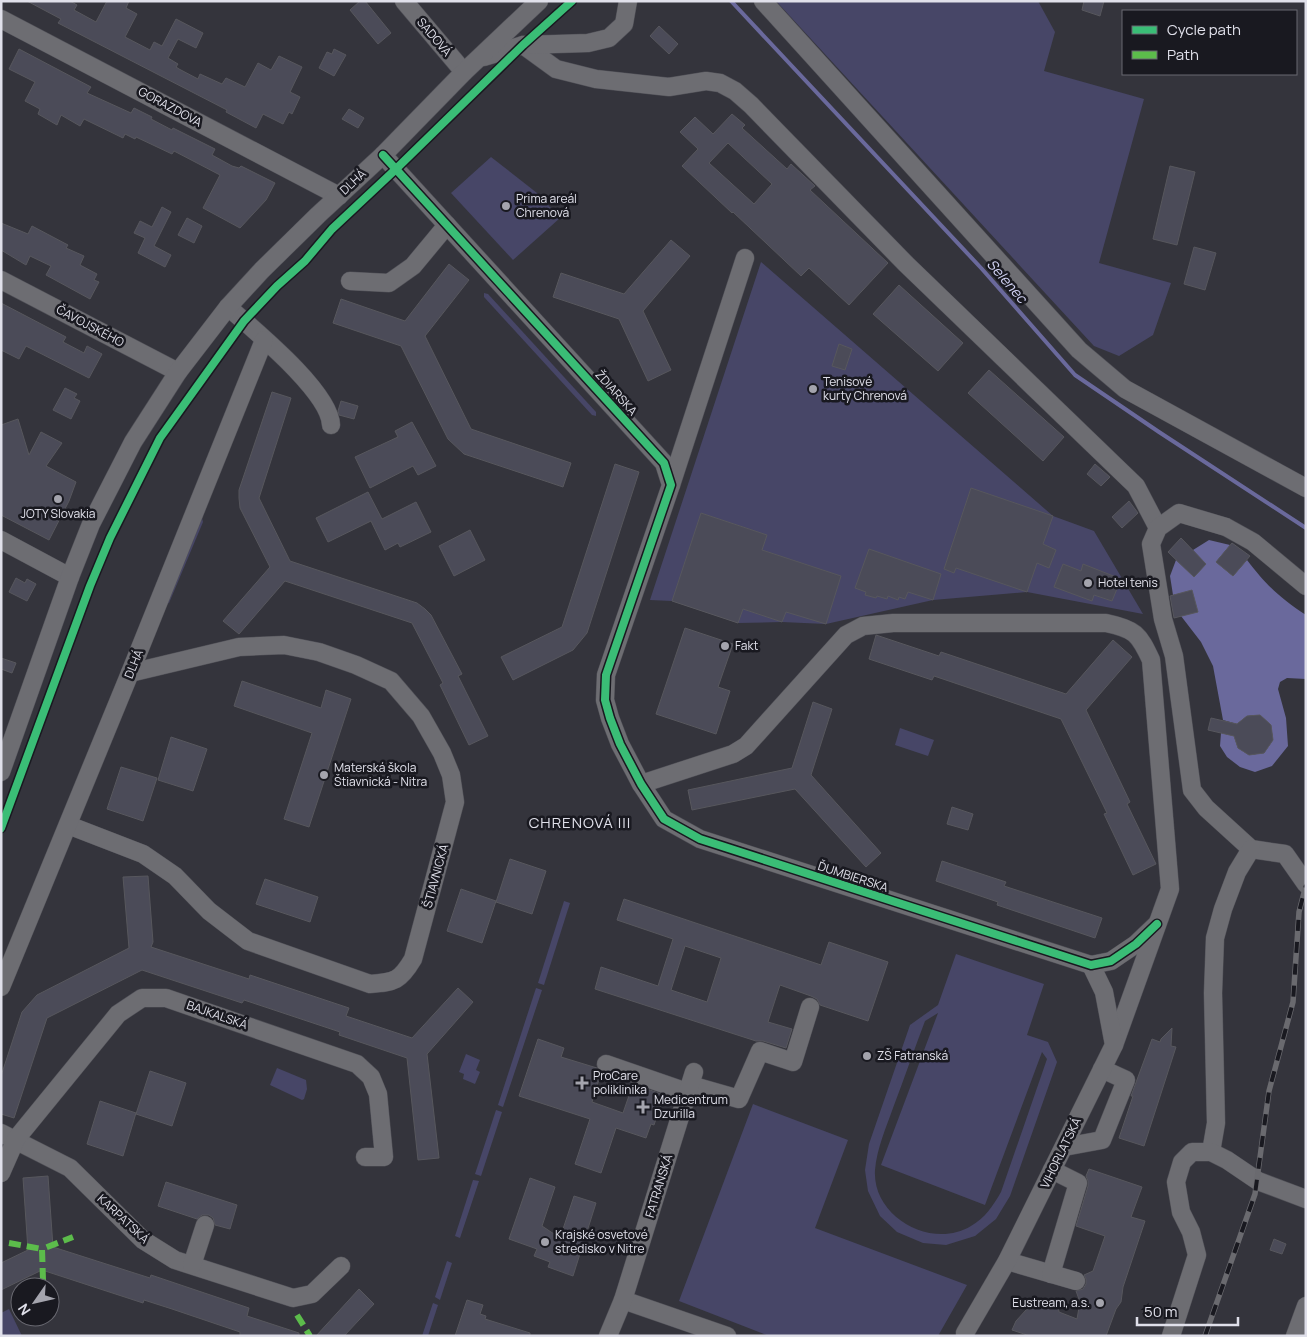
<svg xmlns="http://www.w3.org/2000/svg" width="1307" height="1337" viewBox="0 0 1307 1337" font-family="Manrope,sans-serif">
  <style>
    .green { fill: #474667; fill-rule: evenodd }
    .water { fill: #6a699c }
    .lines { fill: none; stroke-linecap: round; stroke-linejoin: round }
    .stream { stroke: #6a699c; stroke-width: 4 }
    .building { fill: #4b4b58; stroke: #57575d; fill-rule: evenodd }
    .minor-casing { stroke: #505057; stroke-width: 19 }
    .minor { stroke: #6d6d72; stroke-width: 18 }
    .rail-casing { stroke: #6a6a6f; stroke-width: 5.5 }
    .rail { stroke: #191920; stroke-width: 4; stroke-dasharray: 11; stroke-linecap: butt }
    .quiet { stroke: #5cbc4b; stroke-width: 6; stroke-dasharray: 12 6; stroke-linecap: butt }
    .cycleway-casing { stroke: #191920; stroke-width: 11 }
    .cycleway { stroke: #3abd76; stroke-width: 8 }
    .poi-dot { fill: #a4a4ad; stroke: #191920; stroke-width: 2 }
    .labels { text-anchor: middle; stroke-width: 5; stroke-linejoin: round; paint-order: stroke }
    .street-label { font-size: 12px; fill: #e0e0ea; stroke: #191920 }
    .poi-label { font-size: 12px; fill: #e0e0ea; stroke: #191920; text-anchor: start }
    .water-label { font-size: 14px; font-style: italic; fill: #d2d3f4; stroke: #191920 }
    .quarter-label { font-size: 15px; letter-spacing: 1px; fill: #e0e0ea; stroke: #191920 }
  </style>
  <rect width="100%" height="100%" fill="#34343c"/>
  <g class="green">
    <path d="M776,1H1038L1055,32L1044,71L1144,99L1099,263L1171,283L1153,335L1119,356L1094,346Z"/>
    <path d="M491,157L537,193L560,218L513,260L451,193Z"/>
    <path d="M761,262L1053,516L1094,531L1143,614L1027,592L933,600L826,624L782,622L738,623L672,601L650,600Z"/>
    <path d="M484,293L488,294L596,412V416L592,415L484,297Z"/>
    <path d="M202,518L203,522L169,603L166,604Z"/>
    <path d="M900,728L934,740L928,756L895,745Z"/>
    <path d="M564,901L570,903L544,985L538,983Z"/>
    <path d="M956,954L1044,984L1027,1035L1048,1042L1057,1062L1010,1196L996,1219L975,1236L946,1245L923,1243L897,1232L880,1216L868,1191L865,1170L869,1144L910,1025L938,1005ZM938,1013L881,1165L985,1205L1042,1052L1047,1059L1001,1192C993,1206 985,1218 971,1226C932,1250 872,1217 875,1170C877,1148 886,1128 893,1108C904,1079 914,1050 925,1021Z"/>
    <path d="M536,988L542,990L503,1107L498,1105Z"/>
    <path d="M466,1054L480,1060L476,1070L480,1072L475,1084L463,1079L464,1074L459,1072Z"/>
    <path d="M277,1068L306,1080L307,1089L304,1099L302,1100L270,1085Z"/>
    <path d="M753,1104L848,1140L815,1228L967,1285L938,1336H769L679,1301Z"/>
    <path d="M496,1110L502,1112L481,1176L475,1174Z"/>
    <path d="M473,1180L479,1181L460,1238L455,1236Z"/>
    <path d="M447,1261L452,1263L440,1300L435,1297Z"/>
    <path d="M433,1303L438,1305L428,1336H422Z"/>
    <path d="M9,1309L22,1336H1V1313Z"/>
  </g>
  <path class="water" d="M1209,540L1230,545L1216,562L1233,576L1247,560C1266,585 1280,598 1306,615V679L1287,678L1280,682L1278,689L1286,718L1288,746L1272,766L1255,772L1240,767L1227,757L1220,746L1221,733L1234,736L1238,748L1249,755L1264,753L1273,740L1271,725L1260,715L1247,716L1237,724L1223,720L1213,666L1201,642L1181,616L1197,612L1192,591L1173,595L1170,576L1176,560L1194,577L1206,564L1193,550Z"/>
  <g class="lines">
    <path class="stream" d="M731,1L982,269L1075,375L1159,432L1306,528"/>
  </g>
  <g class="building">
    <path d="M27,1H70L77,5L74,10L96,22L107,1H129L126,8L137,14L125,37L150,50L154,42L162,46L176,19L203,33L196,48L178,39L168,58L178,64L176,67L179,69L198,79L200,74L222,84L226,78L245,87L258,63L271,70L279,56L302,67L290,92L300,97L292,114L289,112L283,124L263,114L256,128L226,112L227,110L58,23L61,19Z"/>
    <path d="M360,1H365L391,33L378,44L350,10Z"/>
    <path d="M1084,1H1104L1100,16L1082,10Z"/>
    <path d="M659,26L678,44L669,54L650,36Z"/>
    <path d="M19,49L91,87L87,93L131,113L134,108L152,117L151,119L172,130L173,128L215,149L212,155L232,166L239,168L241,166L275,183L266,200L240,228L203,208L220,175L174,151L172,154L136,137L135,139L125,134L123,138L84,119L80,126L61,115L57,125L38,114L40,109L25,101L35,82L9,69Z"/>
    <path d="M334,49L346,55L334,76L319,68L327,52L332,54Z"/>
    <path d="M349,109L364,118L358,128L342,119Z"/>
    <path d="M732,114L745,125L742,128L787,169L791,164L815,186L810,190L888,263L849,305L809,268L801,276L733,212L732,213L682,166L698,149L680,132L695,117L713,134ZM728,143L772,184L754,204L709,163Z"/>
    <path d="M1170,166L1195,172L1177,245L1153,239Z"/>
    <path d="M162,207L171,212L154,246L171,255L165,267L138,253L145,238L134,233L140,221L152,227Z"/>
    <path d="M187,218L202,226L194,243L178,235Z"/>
    <path d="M1,223L28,234L32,226L68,245L66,248L84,256L80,265L97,274L94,280L99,282L90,299L46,275L51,266L30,256L26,265L1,250Z"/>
    <path d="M671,240L690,256L643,311L671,370L648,381L619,319L553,297L561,273L624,294Z"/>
    <path d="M1194,247L1216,253L1205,290L1184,284Z"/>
    <path d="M449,264L469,280L425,336L471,429L571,463L563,487L464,454L448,439L401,346L333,323L341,299L405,321Z"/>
    <path d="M899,285L963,343L938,371L873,314Z"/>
    <path d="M1,303L66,337L63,342L84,353L87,346L102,354L89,378L26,346L19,359L1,350Z"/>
    <path d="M839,344L852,349L845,370L832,366Z"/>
    <path d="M989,370L1064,437L1043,461L968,393Z"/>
    <path d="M65,388L77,394L74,398L80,401L71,419L53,410Z"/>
    <path d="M272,392L291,398L259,498L290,561L417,603L425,609L431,615L462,674L458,676L488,736L469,745L440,685L443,683L412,623L285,581L239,634L223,621L270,567L240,508L239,498V490Z"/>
    <path d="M341,401L358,406L354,419L339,415L338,411Z"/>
    <path d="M18,419L29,455L41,432L62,443L46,466L76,482L69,501L49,540L1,515V425Z"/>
    <path d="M412,422L436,466L418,475L413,466L370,488L355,457L398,437L395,431Z"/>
    <path d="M615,464L639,472L587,633L573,650L513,680L501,657L562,627Z"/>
    <path d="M1095,464L1110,477L1101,486L1087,474Z"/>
    <path d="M971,488L1053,516L1043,544L1056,550L1049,568L1037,563L1027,592L956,568L954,573L944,569Z"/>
    <path d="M368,492L382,519L416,502L431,532L400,547L398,543L385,550L371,521L328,542L316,518Z"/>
    <path d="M1129,501L1138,513L1122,528L1112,517Z"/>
    <path d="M701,513L767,535L762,550L841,576L826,624L786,612L782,622L743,609L738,623L672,601Z"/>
    <path d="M470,530L485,560L454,576L439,546Z"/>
    <path d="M1181,538L1206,564L1194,577L1168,552Z"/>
    <path d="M1232,543L1250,556L1233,576L1216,562Z"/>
    <path d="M869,549L941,574L933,600L908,592L905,599L899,597L898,600L888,596L887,599L877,596L876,598L865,595L866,592L855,588Z"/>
    <path d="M1063,564L1081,571L1083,564L1121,579L1112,601L1094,595L1092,601L1054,587Z"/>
    <path d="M16,578L25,583L27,579L36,584L27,601L9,592Z"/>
    <path d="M1192,590L1198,612L1174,618L1170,596Z"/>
    <path d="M685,628L733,644L718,687L730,691L716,734L656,714Z"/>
    <path d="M876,635L939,656L941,652L1066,694L1113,640L1132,657L1086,710L1130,802L1127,804L1156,864L1133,875L1104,814L1107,813L1061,719L934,676L932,680L869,659Z"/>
    <path d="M1,658L16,663L12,673L1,669Z"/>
    <path d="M242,681L321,708L326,690L351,699L309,827L284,819L312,733L234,706Z"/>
    <path d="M813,702L832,709L811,775L881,853L866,867L795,789L692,810L688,790L792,768Z"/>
    <path d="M1260,715L1271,725L1273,740L1264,753L1249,755L1238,748L1234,736L1208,730L1211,718L1237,724L1247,716Z"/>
    <path d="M171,737L207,749L193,791L158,780Z"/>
    <path d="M121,767L157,778L143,821L107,809Z"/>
    <path d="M952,807L973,814L968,830L947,824Z"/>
    <path d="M510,859L546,871L532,914L496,902Z"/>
    <path d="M942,861L1006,882L1004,886L1102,918L1095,938L997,905L998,902L936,881Z"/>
    <path d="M148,876L153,942L151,947L249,979L250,975L349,1008L346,1016L412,1038L458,988L473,1002L427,1054L439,1158L418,1160L407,1058L339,1035L340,1032L244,1000L242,1003L142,970L47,1018L14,1118L1,1114V1076L22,1012L37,995L129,948L123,877Z"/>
    <path d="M265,879L318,897L310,922L256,904Z"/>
    <path d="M461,889L496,901L482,943L447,931Z"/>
    <path d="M624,899L821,965L829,942L888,962L868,1021L820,1005L817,999L811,996L780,985L768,1022L792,1029L786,1048L763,1041H756L595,989L601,967L658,986L673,939L617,920ZM685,946L721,958L707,1002L671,990Z"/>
    <path d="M1172,1028L1171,1046L1176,1047L1144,1146L1119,1138L1133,1096H1131L1152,1039L1160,1042L1161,1039Z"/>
    <path d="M538,1039L564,1048L561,1057L597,1068L601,1073L592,1102L623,1113L633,1084L664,1095L654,1125L651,1124L646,1138L616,1128L601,1173L575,1164L590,1119L519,1096Z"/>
    <path d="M150,1071L186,1083L172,1126L136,1114Z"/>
    <path d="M100,1101L136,1113L123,1156L87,1144Z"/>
    <path d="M1089,1169L1142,1187L1131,1217L1145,1221L1123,1287L1121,1302L1116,1309L1106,1336H1030L1012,1330L1016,1321L1026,1310L1034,1305L1048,1301L1049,1304L1058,1305L1059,1312L1077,1319L1080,1302L1076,1291L1083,1289L1086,1284V1279L1084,1275L1093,1271L1105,1236L1076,1226L1088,1186V1181L1086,1176Z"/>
    <path d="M48,1176L53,1247L150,1278L151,1275L249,1308L247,1316L299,1333V1336H240V1332L172,1309L144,1300L143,1303L42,1270L1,1290V1263L28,1250L23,1178Z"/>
    <path d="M530,1178L555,1187L542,1226L560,1238L574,1196L596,1203L573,1276L548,1267L550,1262L534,1256L537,1249L509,1239Z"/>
    <path d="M166,1182L237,1205L230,1229L215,1225L213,1218L209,1215H202L197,1219L158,1206Z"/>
    <path d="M1274,1239L1286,1244L1282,1254L1270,1250Z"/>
    <path d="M359,1289L374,1304L344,1336H316Z"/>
    <path d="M467,1300L483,1305L480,1314L486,1316L485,1319L530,1333V1336H455Z"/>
  </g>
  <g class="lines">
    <g class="minor-casing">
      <g id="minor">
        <path d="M404,1L464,72"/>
        <path d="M763,1L1079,350L1125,389L1306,488"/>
        <path d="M1,19L339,196"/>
        <path d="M523,45L556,69L596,79L669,87L706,81L720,83L735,91L751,105L906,264L1136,486L1158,528"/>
        <path d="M484,57L523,45L588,43L609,38L624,24L628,1"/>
        <path d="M383,155L664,463L671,485L606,675L605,700L610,718L620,744L641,784L664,819L700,839L1091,965L1111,961L1136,944L1157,924"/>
        <path d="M1,280L178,372"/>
        <path d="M350,281L389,283L413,266L447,225"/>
        <path d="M228,307C254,330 330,392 331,425"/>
        <path d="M671,485L745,258"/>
        <path d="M1,540L70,577"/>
        <path d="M1306,586L1253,542L1226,527L1179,513L1158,528L1151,544L1163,619L1174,656L1192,790L1206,808L1251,849L1285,854L1306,884"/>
        <path d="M1,772L70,577L91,524L133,442L178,372L228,307L262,270L318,215L383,155L464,72L539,1"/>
        <path d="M641,784L733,754L746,746L846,635L863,626L893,623H1106C1135,629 1139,634 1151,660L1170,889L1114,1045"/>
        <path d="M68,825L143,854L175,876L209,911L248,941L370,984C395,982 400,981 413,959L455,802L451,775L442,753L421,716L391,681L356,665L319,652L284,645L239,647L130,673"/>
        <path d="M1,987L130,673L264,340"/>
        <path d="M606,1064L687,1092"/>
        <path d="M690,1085L739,1099L760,1051L793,1062L810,1007"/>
        <path d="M1,1133L70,1168L143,1240L175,1260L293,1298L312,1294L341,1266"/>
        <path d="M1064,1147L1102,1140L1126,1080L1102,1069"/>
        <path d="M1211,1152L1216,1123L1213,993L1215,938L1223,909L1237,872L1251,849"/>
        <path d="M1,1173L16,1139L118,1014L142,998H166L357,1064L371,1077L378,1094L384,1157H365"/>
        <path d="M1007,1261L1076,1281"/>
        <path d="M192,1265L205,1225"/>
        <path d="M1051,1274L1078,1183L1052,1170"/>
        <path d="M623,1300L727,1336"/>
        <path d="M965,1333L1007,1261L1114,1045L1104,992L1091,965"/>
        <path d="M608,1336L623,1300L694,1072"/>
        <path d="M1171,1336L1197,1255L1191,1232L1181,1212L1176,1182L1182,1162L1192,1152H1211L1227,1160L1258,1181L1306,1199"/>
        <path d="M1295,1336L1306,1306"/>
      </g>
    </g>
    <use href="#minor" class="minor"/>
    <g class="rail-casing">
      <path id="rail" d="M1205,1336L1255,1194L1269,1091L1293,1002L1299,912L1306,885"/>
    </g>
    <use href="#rail" class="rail"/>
    <g class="quiet">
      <path d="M9,1243L42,1249"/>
      <path d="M43,1280L42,1249L73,1237"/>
      <path d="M297,1315L310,1336"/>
    </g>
    <g class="cycleway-casing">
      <g id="cycleway">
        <path d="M383,155L664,463L671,485L606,675L605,700L610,718L620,744L641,784L664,819L700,839L1091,965L1111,961L1136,944L1157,924"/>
        <path d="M1,828L90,586L110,538L160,438L244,321L277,286L305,261L332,229L396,169L523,45L572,1"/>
      </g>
    </g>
    <use href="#cycleway" class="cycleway"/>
  </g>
  <g class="poi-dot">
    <circle cx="506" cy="206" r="5"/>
    <circle cx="813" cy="389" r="5"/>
    <circle cx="58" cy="499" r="5"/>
    <circle cx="1088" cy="583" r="5"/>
    <circle cx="725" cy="646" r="5"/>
    <circle cx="324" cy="775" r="5"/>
    <circle cx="867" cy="1056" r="5"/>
    <path d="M579.5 1075.5h5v5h5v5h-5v5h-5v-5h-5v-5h5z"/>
    <path d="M640.5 1099.5h5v5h5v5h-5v5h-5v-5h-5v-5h5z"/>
    <circle cx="545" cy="1242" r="5"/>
    <circle cx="1100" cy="1303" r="5"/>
  </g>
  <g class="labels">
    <g class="street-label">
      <text transform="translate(434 37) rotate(50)" y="4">SADOVÁ</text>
      <text transform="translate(170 107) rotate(28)" y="4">GORAZDOVA</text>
      <text transform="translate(353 182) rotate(-43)" y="4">DLHÁ</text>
      <text transform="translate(90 326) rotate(28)" y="4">ČAVOJSKÉHO</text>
      <text transform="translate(616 393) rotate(48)" y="4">ŽDIARSKA</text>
      <text transform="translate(134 664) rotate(-68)" y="4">DLHÁ</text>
      <text transform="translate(436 876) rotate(-75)" y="4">ŠTIAVNICKÁ</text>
      <text transform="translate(853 877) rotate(18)" y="4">ĎUMBIERSKA</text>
      <text transform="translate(217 1015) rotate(19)" y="4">BAJKALSKÁ</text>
      <text transform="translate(1061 1153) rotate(-64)" y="4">VIHORLATSKÁ</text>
      <text transform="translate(659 1186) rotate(-73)" y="4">FATRANSKÁ</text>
      <text transform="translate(123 1219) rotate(43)" y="4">KARPATSKÁ</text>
    </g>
    <g class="poi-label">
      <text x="516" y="203">Prima areál<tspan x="516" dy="14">Chrenová</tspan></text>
      <text x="823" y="386">Tenisové<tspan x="823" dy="14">kurty Chrenová</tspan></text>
      <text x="58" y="518" text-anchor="middle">JOTY Slovakia</text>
      <text x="1098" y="587">Hotel tenis</text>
      <text x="735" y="650">Fakt</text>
      <text x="334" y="772">Materská škola<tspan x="334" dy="14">Štiavnická - Nitra</tspan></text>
      <text x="877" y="1060">ZŠ Fatranská</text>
      <text x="593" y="1080">ProCare<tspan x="593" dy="14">poliklinika</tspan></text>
      <text x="654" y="1104">Medicentrum<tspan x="654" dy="14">Dzurilla</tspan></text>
      <text x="555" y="1239">Krajské osvetové<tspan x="555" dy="14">stredisko v Nitre</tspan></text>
      <text x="1090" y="1307" text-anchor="end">Eustream, a.s.</text>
    </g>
    <g class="water-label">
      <text transform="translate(1007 281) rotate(49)" y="5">Selenec</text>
    </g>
    <g class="quarter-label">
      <text x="580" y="828">CHRENOVÁ III</text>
    </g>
  </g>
  <rect width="1307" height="1337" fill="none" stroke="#e0e0ea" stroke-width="5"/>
  <rect x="1122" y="10" width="175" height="65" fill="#191920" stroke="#696971"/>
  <rect x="1132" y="26" width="25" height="8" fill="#3abd76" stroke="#696971"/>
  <text x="1167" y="35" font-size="15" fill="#e0e0ea">Cycle path</text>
  <rect x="1132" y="51" width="25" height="8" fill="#5cbc4b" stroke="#696971"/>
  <text x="1167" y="60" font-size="15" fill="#e0e0ea">Path</text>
  <g transform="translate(35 1302) rotate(236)"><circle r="24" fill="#191920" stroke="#696971"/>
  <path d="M0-4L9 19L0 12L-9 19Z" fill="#a4a4ad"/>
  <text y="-8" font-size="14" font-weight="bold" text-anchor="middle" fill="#e0e0ea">N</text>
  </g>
  <path d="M1137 1317v8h101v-8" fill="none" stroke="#e0e0ea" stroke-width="2.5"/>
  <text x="1144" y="1317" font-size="15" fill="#e0e0ea" stroke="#191920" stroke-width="4" paint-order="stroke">50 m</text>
</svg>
